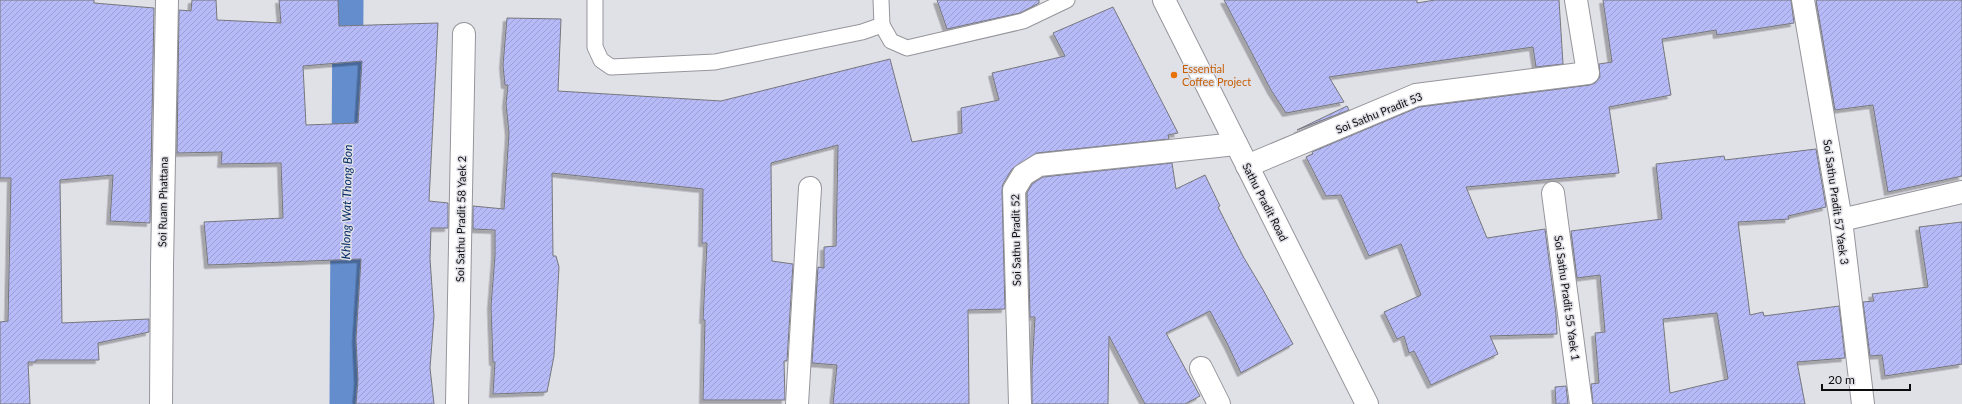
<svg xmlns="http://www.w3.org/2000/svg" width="1962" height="404" viewBox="0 0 1962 404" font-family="Lato,sans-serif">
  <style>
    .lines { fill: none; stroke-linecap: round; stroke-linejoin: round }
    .canal { stroke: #638dcd; stroke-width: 31 }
    .building { fill: url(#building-hatch); stroke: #77777d; fill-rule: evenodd; filter: url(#shadow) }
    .service-casing { stroke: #96959c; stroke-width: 17 }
    .minor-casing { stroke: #96959c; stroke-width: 24 }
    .secondary-casing { stroke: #96959c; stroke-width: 24 }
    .service { stroke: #fff; stroke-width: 15 }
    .minor { stroke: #fff; stroke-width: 22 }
    .secondary { stroke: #fff; stroke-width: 22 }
    .food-dot { fill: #e8710a; stroke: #e0e0e7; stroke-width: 1.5 }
    .labels { text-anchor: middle; stroke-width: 3; stroke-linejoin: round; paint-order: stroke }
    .food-label { font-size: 11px; fill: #c56008; stroke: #e0e0e7; text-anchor: start }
    .street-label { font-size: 11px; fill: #0c0b0e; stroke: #e0e0e7 }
    .water-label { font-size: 12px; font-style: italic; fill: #052c66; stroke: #e0e0e7 }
  </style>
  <defs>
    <pattern id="building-hatch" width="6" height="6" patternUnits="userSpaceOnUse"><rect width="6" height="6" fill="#b6baf7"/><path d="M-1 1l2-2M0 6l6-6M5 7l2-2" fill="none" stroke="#9b9fd3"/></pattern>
    <filter id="shadow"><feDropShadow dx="-3.5" dy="3.5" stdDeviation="0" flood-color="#0004"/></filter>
  </defs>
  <rect width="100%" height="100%" fill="#e0e0e7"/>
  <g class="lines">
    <g class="canal">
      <path d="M347,165L348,0"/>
      <path d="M345,404L346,217"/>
    </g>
  </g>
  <g class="building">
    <path d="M0,0H94V3L154,8L150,223L110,221L113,175L60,180L62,323L149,319V332L98,343L99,360H36V362H28L30,404H0V322L8,321L11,178H0Z"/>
    <path d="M192,0H216L217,20L281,23L279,0H338L339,26L438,23L429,201L448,203V228H431L430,259L434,316L430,368L434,404H356L358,380L356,339L361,259L208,265L204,222L283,218L281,163L221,164L222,152L177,153L179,10L191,11ZM362,61L358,123L306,125L303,66Z"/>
    <path d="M937,0H1039V3L1020,13L947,29Z"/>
    <path d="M1224,0H1417V3L1435,0H1559L1563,64L1536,67L1533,47L1329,77L1344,102L1286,113L1271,90Z"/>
    <path d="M1603,0H1791L1794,23L1717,35L1716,30L1662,39L1671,95L1609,107L1619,173L1466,187L1487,238L1545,229L1556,314L1557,334L1490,336L1498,354L1431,385L1414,351L1409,353L1404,336L1397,339L1384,312L1421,295L1401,244L1369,256L1341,195L1326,196L1306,157L1313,154L1312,152L1419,107L1590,85L1595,83L1600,77L1599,64L1612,62Z"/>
    <path d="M1816,0H1962V176L1888,192L1873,105L1835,110Z"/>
    <path d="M1113,7L1178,133L1168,135L1169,139L1037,153L1012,169L1003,184L1002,190L1005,309L968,310L969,404H833L837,365L812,363L818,267L824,268V247L836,246L838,145L771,163L772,261L793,264L787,361H784L785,400H703L705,320H703L707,243H702L703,189L552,173L553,256H556L559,267L554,356L547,392L493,394L495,362H493L491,306L495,256V230L473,229V206L504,209L509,133L506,104L508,85H505L503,65L507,18L561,19L558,91L721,101L890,59L912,142L962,133L961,108L999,100L992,73L1065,56L1053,33Z"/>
    <path d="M1347,106L1349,110L1297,130Z"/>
    <path d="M1816,149L1826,207L1788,216L1789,219L1738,222L1750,315L1763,312L1764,316L1839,306L1845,358L1797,362L1805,404H1593L1591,384L1599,383L1595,333L1605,332L1600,275L1577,278L1571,231L1662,219L1656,164L1724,156L1725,160ZM1717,313L1728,379L1670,393L1663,319Z"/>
    <path d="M1172,163L1176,189L1205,175L1220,206L1218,207L1244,258L1262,288L1293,344L1241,373L1228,345L1210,311L1166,333L1200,396L1185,404H1145L1109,336L1108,404H1032V369L1035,317H1030L1027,193L1032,184L1043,177Z"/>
    <path d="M1962,222V364L1885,376L1882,355L1870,356L1863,302L1874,301L1872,294L1928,287L1919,227Z"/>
    <path d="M1566,386L1568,404H1556L1555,387Z"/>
  </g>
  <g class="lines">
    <g class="service-casing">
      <g id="service">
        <path d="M595,0V47L601,60L611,67L715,62L862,32L882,25"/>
        <path d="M881,0L882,25L891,41L907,48L1023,21L1067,0"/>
      </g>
    </g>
    <g class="minor-casing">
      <g id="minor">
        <path d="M1803,0L1841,220L1863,404"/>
        <path d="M1247,166L1416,95L1588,73L1576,0"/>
        <path d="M1553,193L1581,404"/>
        <path d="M1841,220L1962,192"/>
        <path d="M1201,368L1219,404"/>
        <path d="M161,404L162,265L167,0"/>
        <path d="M457,404L464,34"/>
        <path d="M797,404L810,188"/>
        <path d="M1020,404L1014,190L1023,175L1039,165L1236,144"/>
      </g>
    </g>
    <g class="secondary-casing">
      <path id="secondary" d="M1164,0L1367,404"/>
    </g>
    <use href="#service" class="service"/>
    <use href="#minor" class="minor"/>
    <use href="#secondary" class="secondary"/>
  </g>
  <circle class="food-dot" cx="1174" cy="75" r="4"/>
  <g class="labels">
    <g class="food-label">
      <text x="1182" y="73">Essential<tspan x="1182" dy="13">Coffee Project</tspan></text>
    </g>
    <g class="street-label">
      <text transform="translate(1379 113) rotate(-22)" y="4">Soi Sathu Pradit 53</text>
      <text transform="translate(163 202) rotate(-89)" y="4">Soi Ruam Phattana</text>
      <text transform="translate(1265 202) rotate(63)" y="4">Sathu Pradit Road</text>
      <text transform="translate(1836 202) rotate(82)" y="4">Soi Sathu Pradit 57 Yaek 3</text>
      <text transform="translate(461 219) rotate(-89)" y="4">Soi Sathu Pradit 58 Yaek 2</text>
      <text transform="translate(1016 240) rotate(-91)" y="4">Soi Sathu Pradit 52</text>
      <text transform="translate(1567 298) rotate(82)" y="4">Soi Sathu Pradit 55 Yaek 1</text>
    </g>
    <g class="water-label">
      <text transform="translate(347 202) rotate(-89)" y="4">Khlong Wat Thong Bon</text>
    </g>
  </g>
  <path d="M1822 384v6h88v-6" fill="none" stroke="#0c0b0e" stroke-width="2"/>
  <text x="1828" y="384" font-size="12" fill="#0c0b0e" stroke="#e0e0e7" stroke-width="3" paint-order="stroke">20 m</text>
</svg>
